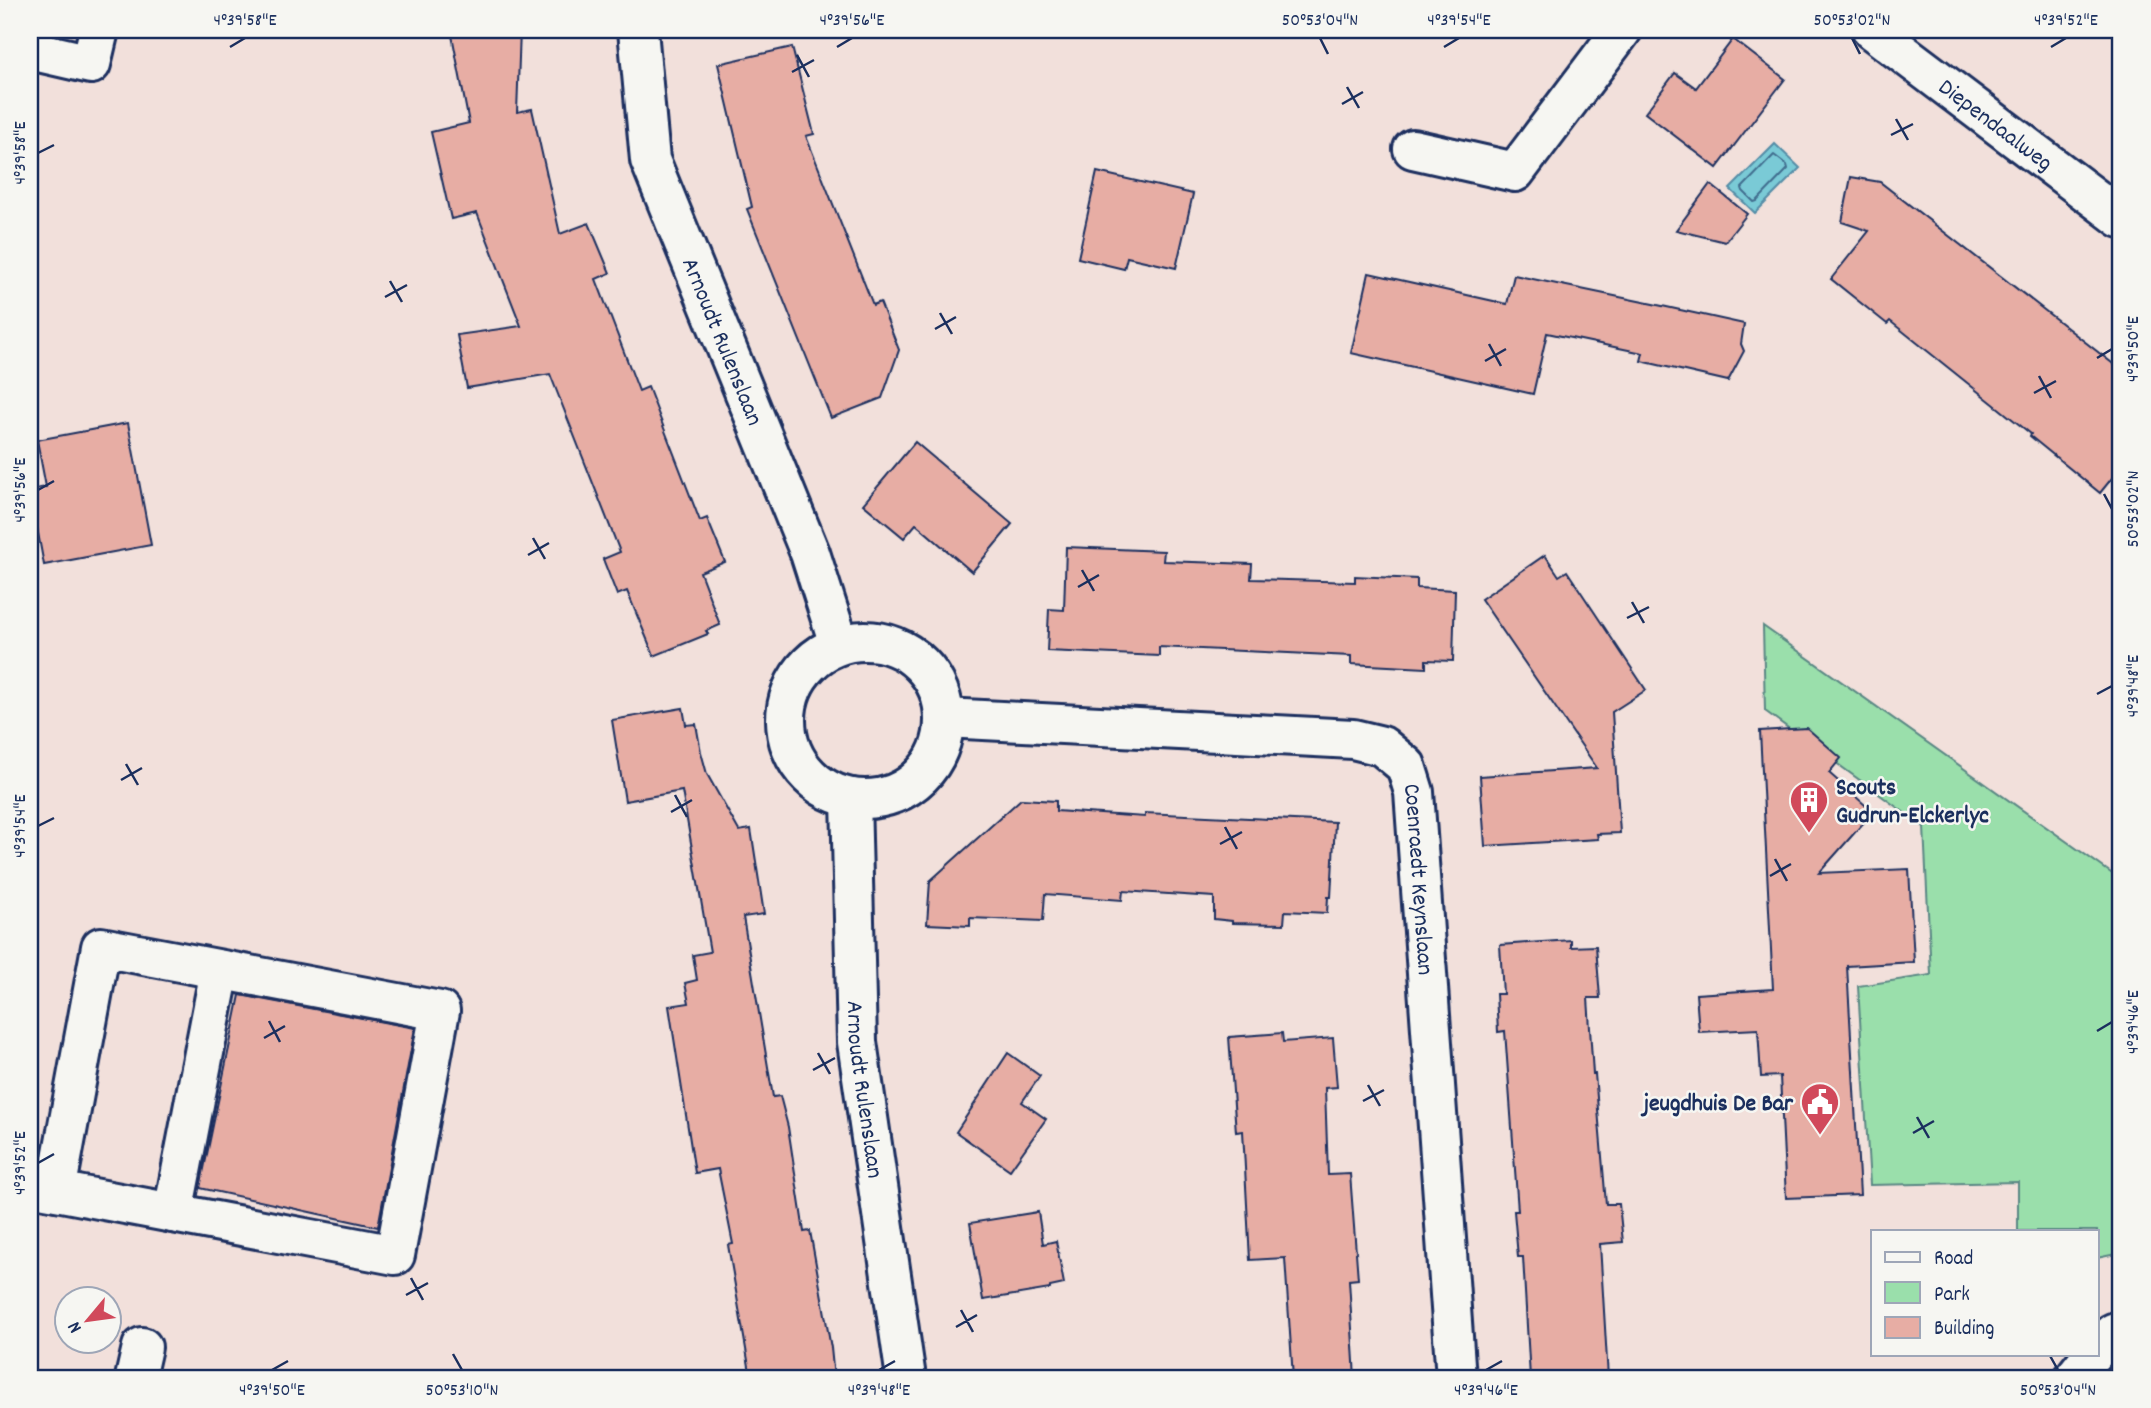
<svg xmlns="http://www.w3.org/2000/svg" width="2151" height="1408" viewBox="0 0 2151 1408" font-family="Dekko,sans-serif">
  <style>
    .green { fill: #9adfab; stroke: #5a8784; stroke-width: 2 }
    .water { fill: #7acad6; stroke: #548ca6; stroke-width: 2 }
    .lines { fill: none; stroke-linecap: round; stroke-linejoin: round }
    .shore { stroke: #416d8e; stroke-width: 2 }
    .building { fill: #e7ada4; stroke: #1b2f5e; stroke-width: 2 }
    .minor-casing { stroke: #1b2f5e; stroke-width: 44 }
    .minor { stroke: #f6f6f2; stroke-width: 38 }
    .ticks { fill: none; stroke: #1b2f5e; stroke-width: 2.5 }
    .labels { text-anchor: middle; stroke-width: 5; stroke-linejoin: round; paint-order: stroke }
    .street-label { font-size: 24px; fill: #1b2f5e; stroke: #f6f6f2 }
    .poi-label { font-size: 24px; font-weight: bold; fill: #1b2f5e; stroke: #f6f6f2; text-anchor: start }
    .neatline { fill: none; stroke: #1b2f5e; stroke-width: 2.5 }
    .ticks-label { font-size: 18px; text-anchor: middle; fill: #1b2f5e }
  </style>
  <rect width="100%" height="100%" fill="#f2e0db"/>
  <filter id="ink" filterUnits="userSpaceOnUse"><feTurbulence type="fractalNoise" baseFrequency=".0143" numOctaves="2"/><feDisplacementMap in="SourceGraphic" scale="14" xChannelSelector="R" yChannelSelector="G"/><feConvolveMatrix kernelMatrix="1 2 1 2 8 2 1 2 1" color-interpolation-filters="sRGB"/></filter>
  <g filter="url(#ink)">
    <path class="green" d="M1763,626L2121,880V1253L2097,1258V1231H2018V1182L1870,1185L1858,986L1931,975L1924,827L1765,711Z"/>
    <path class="water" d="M1775,144L1800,168L1755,213L1730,189Z"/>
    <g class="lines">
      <path class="shore" d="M1774,155L1787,165L1788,169L1757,201L1754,202L1743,191L1742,188Z"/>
    </g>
    <g class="building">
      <path d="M451,30H520L517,112L532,109L560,234L589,223L610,273L596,279L639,391L648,387L700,521L707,518L725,562L700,572L720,625L706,631L708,634L654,656L627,591L617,595L603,559L620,552L550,374L467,388L457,335L521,326L477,213L451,219L431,132L469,123Z"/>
      <path d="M1733,39L1785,79L1717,168L1645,113L1675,73L1696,88Z"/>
      <path d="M792,47L814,134L806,136L873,305L880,302L899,350L882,398L831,418L747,209L752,207L718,64Z"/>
      <path d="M1097,172L1193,194L1176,268L1127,257L1124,269L1078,258Z"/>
      <path d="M1851,177L1880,182L2121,370V467L2100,493L2030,436L2031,434L1890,321L1887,324L1831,279L1869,231L1842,222Z"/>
      <path d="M1710,184L1747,214L1725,242L1676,230Z"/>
      <path d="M1369,273L1507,304L1514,275L1653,304L1744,324L1741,344L1744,351L1728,381L1641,361L1643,353L1547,333L1533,394L1351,353Z"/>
      <path d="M128,423L151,545L44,565L30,490L46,487L37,440Z"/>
      <path d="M915,442L1012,524L972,572L916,524L904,538L863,504Z"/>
      <path d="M1066,547L1164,551L1163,561L1252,564L1251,579L1355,582V576L1417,579V588L1455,590L1453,661L1426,660V668L1351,664V656L1159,647V656L1047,651L1049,609L1064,610Z"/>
      <path d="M1545,555L1559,576L1567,571L1646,690L1612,712L1620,833L1597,834L1598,839L1485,846L1480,776L1597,768L1481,599Z"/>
      <path d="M683,708L686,725L696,724L701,752L707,774L739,831L751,829L764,914L743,917L773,1097L780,1096L788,1127L804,1232L810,1231L831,1348L834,1378H751L728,1245L733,1244L718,1169L695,1173L669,1006L689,1003L685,983L697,980L693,955L710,952L682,791L625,801L612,720Z"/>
      <path d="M1807,728L1841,758L1829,773L1873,812L1819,873L1909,869L1914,962L1847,966L1860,1195L1786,1198L1780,1076L1761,1077L1758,1029L1699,1032L1696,994L1773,989L1760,731Z"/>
      <path d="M1021,799L1056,801V811L1145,817V813L1335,822L1331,897H1328L1327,913L1285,911L1284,924L1232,923V921L1214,919V897L1123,891L1122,900L1045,894L1043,921L970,918V926L927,924L930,881Z"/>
      <path d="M1571,940V947L1596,946L1600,998H1588L1593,1074H1595L1606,1204H1619L1623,1242L1600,1244L1608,1378H1530L1523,1257H1518L1514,1211H1518L1505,1031L1498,1032L1496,994H1503L1500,945Z"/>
      <path d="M240,995L415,1028L378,1227L200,1188Z"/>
      <path d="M1282,1033L1283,1042L1333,1038L1337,1087L1325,1088L1328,1175L1350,1174L1358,1279L1349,1280L1355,1378H1293L1285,1258L1250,1260L1243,1131L1236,1132L1229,1037Z"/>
      <path d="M1008,1053L1040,1076L1022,1102L1046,1119L1010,1170L956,1132Z"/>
      <path d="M1038,1212L1043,1244L1056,1241L1064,1284L1050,1287V1289L983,1300L970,1223Z"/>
    </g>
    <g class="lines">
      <g class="minor-casing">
        <g id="minor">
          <path id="s1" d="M638,30L650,160L810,553L839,644"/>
          <path id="s2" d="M1872,30L2121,218"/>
          <path d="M30,50L91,64L99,30"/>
          <path d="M1413,149L1515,172L1622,30"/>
          <circle cx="865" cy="720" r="79"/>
          <path id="s3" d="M945,718L1353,739L1382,746L1406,766L1414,792L1456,1378"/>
          <path id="s4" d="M851,798L857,1042L906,1378"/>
          <path d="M30,1186L395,1255L440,1011L101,947L56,1191"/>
          <path d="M173,1213L220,970"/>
          <path d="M2097,1350L2113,1333L2121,1330"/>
          <path d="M135,1378L142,1347"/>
          <path d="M2074,1378L2093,1354"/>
        </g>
      </g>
      <use href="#minor" class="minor"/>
    </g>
  </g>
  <path class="ticks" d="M1320,38L1328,54M1852,38L1860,54M230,47L245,38M837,47L852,38M1444,47L1459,38M2051,47L2066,38M797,55L809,77M792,72L814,60M1347,87L1359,108M1342,104L1363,92M1896,119L1908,140M1891,135L1913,124M38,153L54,145M390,281L402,302M385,297L407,285M940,313L952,334M935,329L956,317M1489,344L1501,366M2097,358L2112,349M1485,361L1506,349M2039,376L2051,398M2034,393L2056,381M38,490L54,481M2104,494L2112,509M533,538L545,559M528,555L549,543M1082,570L1094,591M1078,587L1099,575M1632,602L1644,623M1627,618L1649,607M2097,694L2112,686M126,764L138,785M121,780L142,768M675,795L687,817M671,812L692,800M38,826L54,818M1225,827L1237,849M1220,844L1242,832M1775,859L1787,881M1770,876L1791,864M269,1021L280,1042M2097,1031L2112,1022M264,1038L285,1026M818,1053L830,1074M813,1070L835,1058M1368,1085L1380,1106M1363,1101L1384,1090M1917,1117L1929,1138M1913,1133L1934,1121M38,1163L54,1154M411,1278L423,1300M406,1295L428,1283M961,1310L973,1332M956,1327L977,1315M453,1354L462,1370M2049,1354L2058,1370M272,1370L288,1361M879,1370L895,1361M1486,1370L1502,1361"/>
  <defs>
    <g id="building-pin" transform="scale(2.0125)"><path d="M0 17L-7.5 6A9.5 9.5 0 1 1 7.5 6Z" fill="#d1495b" stroke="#f6f6f2"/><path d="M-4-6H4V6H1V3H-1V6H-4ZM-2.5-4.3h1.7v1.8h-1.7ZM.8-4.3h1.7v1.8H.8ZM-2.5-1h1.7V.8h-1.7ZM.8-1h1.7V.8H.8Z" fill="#fff"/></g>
    <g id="civic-pin" transform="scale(2.0125)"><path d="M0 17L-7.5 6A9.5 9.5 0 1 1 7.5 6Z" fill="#d1495b" stroke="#f6f6f2"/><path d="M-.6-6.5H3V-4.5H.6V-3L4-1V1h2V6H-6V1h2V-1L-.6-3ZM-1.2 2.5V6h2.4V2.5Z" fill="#fff"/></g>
  </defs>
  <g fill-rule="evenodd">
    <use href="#building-pin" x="1809" y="800"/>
    <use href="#civic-pin" x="1820" y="1102"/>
  </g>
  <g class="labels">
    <g class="street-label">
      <text dy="8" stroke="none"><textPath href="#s2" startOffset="156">Diependaalweg</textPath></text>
      <text dy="8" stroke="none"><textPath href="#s1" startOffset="326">Arnoudt Rulenslaan</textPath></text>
      <text dy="8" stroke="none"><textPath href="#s3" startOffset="584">Coenraedt Keynslaan</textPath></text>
      <text dy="8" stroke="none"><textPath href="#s4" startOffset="292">Arnoudt Rulenslaan</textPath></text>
    </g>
    <g class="poi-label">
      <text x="1836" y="794">Scouts<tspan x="1836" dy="28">Gudrun-Elckerlyc</tspan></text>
      <text x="1793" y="1110" text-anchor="end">jeugdhuis De Bar</text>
    </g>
  </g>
  <rect width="2151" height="1408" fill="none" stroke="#f6f6f2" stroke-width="77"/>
  <rect x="1871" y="1230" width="228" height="126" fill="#f6f6f2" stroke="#9ea6b7" stroke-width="2"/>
  <rect x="1885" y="1252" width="35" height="10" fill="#f6f6f2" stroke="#9ea6b7" stroke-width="2"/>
  <text x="1934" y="1264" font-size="21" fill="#1b2f5e">Road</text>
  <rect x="1885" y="1282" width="35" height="21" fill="#9adfab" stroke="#9ea6b7" stroke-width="2"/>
  <text x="1934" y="1300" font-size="21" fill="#1b2f5e">Park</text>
  <rect x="1885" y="1317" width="35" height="21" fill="#e7ada4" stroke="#9ea6b7" stroke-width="2"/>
  <text x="1934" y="1334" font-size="21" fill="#1b2f5e">Building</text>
  <g transform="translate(88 1320) rotate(241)"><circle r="33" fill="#f6f6f2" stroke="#9ea6b7" stroke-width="2"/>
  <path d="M0-5L12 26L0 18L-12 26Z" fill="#d1495b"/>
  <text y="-10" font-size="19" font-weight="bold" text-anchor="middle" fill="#1b2f5e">N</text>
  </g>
  <rect x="38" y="38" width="2074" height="1332" class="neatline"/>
  <g class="ticks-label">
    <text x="245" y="25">4°39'58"E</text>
    <text x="852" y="25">4°39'56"E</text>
    <text x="1320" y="25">50°53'04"N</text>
    <text x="1459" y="25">4°39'54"E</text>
    <text x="1852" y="25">50°53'02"N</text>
    <text x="2066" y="25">4°39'52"E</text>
    <text transform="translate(19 153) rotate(-90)" y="6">4°39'58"E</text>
    <text transform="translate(2132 349) rotate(-90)" y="6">4°39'50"E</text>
    <text transform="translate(19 490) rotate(-90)" y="6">4°39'56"E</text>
    <text transform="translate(2132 509) rotate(-90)" y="6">50°53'02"N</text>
    <text transform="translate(2132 686) rotate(-90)" y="6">4°39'48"E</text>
    <text transform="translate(19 826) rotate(-90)" y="6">4°39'54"E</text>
    <text transform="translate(2132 1022) rotate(-90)" y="6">4°39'46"E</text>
    <text transform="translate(19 1163) rotate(-90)" y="6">4°39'52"E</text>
    <text x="272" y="1395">4°39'50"E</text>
    <text x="462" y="1395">50°53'10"N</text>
    <text x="879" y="1395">4°39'48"E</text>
    <text x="1486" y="1395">4°39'46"E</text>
    <text x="2058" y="1395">50°53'04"N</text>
  </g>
</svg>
